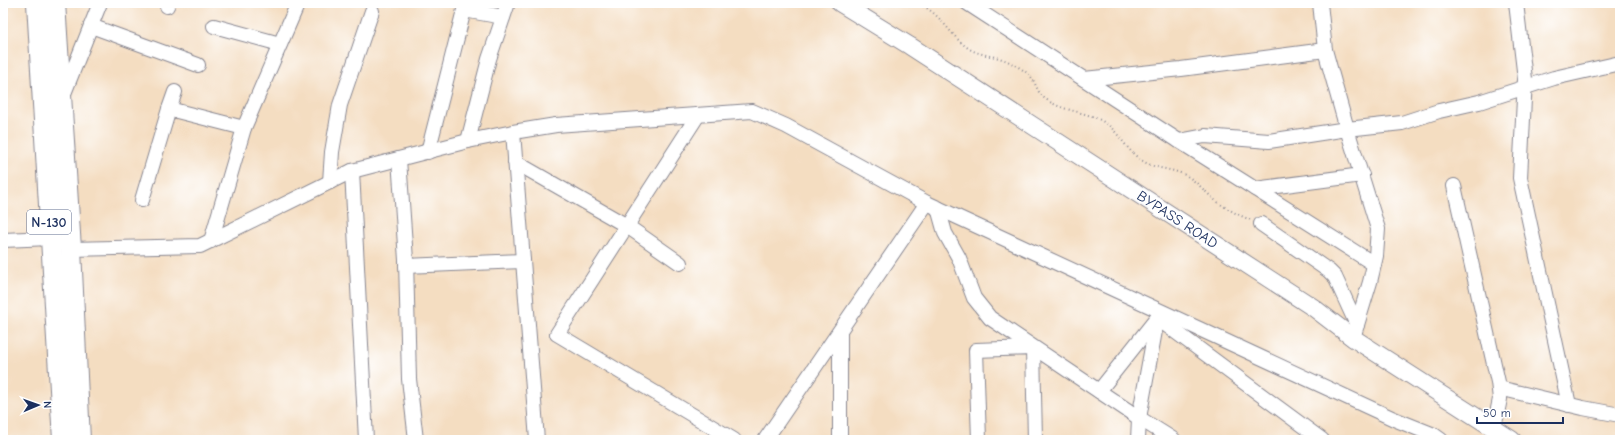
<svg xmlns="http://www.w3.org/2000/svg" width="1623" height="443" viewBox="0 0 1623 443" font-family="'Comic Neue',sans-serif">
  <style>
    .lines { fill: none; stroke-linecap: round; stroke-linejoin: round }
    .minor-casing { stroke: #888690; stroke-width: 16 }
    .major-casing { stroke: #888690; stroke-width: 19 }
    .highway-casing { stroke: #888690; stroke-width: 22 }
    .path { stroke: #888690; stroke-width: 2; stroke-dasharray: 1 3; stroke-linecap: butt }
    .minor { stroke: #fff; stroke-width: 14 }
    .major { stroke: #fff; stroke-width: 17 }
    .highway { stroke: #fff; stroke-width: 20 }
    .labels { text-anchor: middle; stroke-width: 3; stroke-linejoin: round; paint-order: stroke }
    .shield { fill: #fff; stroke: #5f6d8e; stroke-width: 1 }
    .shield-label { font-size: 14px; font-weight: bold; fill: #1b2f5e }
    .street-label { font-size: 15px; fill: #1b2f5e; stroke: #fff }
  </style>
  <rect width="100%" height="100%" fill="#fff"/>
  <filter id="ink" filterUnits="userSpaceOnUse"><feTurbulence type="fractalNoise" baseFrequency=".025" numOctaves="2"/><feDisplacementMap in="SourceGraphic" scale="8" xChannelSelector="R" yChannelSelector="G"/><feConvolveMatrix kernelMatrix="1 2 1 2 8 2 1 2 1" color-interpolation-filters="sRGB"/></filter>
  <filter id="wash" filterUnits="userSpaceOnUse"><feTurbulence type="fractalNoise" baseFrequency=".012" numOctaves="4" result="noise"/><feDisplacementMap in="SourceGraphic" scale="16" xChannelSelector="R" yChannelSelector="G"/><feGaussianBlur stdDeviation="0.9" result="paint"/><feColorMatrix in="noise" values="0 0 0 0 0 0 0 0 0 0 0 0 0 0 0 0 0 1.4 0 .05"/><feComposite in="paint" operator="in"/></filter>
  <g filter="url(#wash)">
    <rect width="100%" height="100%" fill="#f4ddc1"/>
  </g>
  <g filter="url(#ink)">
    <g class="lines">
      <g class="minor-casing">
        <g id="minor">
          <path d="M967,3L1179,141L1374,264"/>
          <path d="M1320,3L1325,50L1347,129L1378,229L1376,256L1370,282L1353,338"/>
          <path d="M1516,3L1525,79L1520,178L1569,405"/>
          <path d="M167,6L168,3"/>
          <path d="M91,26L198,65"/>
          <path d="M214,26L280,44"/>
          <path d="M1084,79L1181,69L1325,50"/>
          <path d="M63,96L100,3"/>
          <path d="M169,109L175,92"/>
          <path d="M698,115L557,334L734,440"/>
          <path d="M513,132L537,440"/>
          <path d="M468,141L489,59L508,3"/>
          <path d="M1179,141L1205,136L1269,141L1347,129L1402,123L1439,111L1479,102L1554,78L1620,63"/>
          <path d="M428,152L464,10L503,17"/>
          <path d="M399,159L406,260L409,379L416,440"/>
          <path d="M515,162L627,226L680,263"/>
          <path d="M352,171L366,440"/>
          <path d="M330,182L332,152L340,105L372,11"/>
          <path d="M1454,186L1498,382L1500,399L1494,428"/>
          <path d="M1255,189L1362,175"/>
          <path d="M142,200L169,109L244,128"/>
          <path d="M938,208L945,233L959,258L974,298L990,318L1139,418L1174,440"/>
          <path d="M1261,224L1329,271L1335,277L1357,325"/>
          <path d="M3,240L50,238"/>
          <path d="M211,241L244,128L298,3"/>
          <path d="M71,249L200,246L352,171L468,141L513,132L556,125L752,111L786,126L927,203L1394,419L1434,435L1441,440"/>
          <path d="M406,266L523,261"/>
          <path d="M840,332V440"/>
          <path d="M1499,388L1583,408L1620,415"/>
          <path d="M1099,391L1157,318L1322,440"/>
          <path d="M765,440L927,203"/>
          <path d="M979,440L976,350L1033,348L1035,440"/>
          <path d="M1138,440L1139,418L1157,320"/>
        </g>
      </g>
      <g class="major-casing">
        <g id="major">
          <path id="s1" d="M840,3L910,46L1314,308L1353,338L1512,440"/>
        </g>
      </g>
      <g class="highway-casing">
        <g id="highway">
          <path d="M37,3L63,440"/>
          <path d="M55,3L71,249L80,440"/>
        </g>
      </g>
      <path class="path" d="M916,3C940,11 949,35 968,48C982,57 998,55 1011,63C1017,66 1026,71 1031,77C1036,83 1037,92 1043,97C1061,112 1083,110 1102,121C1117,129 1123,145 1136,156C1152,170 1166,167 1183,174C1196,180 1205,192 1216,201C1227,209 1238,215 1251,220"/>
      <use href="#minor" class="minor"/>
      <use href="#major" class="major"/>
      <use href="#highway" class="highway"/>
    </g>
  </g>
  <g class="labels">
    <rect class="shield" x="27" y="210" width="44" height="24" rx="3"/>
    <g class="shield-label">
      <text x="49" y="227">N-130</text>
    </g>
    <g class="street-label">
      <text dy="5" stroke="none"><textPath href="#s1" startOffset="401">BYPASS ROAD</textPath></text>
    </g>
  </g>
  <rect width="1623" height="443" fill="none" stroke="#fff" stroke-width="16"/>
  <g transform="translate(38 405) rotate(88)" stroke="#ffffff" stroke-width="3" paint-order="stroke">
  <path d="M0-3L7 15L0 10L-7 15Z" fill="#1b2f5e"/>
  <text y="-6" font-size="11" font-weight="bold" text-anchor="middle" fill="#1b2f5e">N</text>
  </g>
  <path d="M1477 417v6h86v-6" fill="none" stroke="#1b2f5e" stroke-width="2"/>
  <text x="1483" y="417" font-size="12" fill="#1b2f5e" stroke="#ffffff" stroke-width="3" paint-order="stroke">50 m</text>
</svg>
